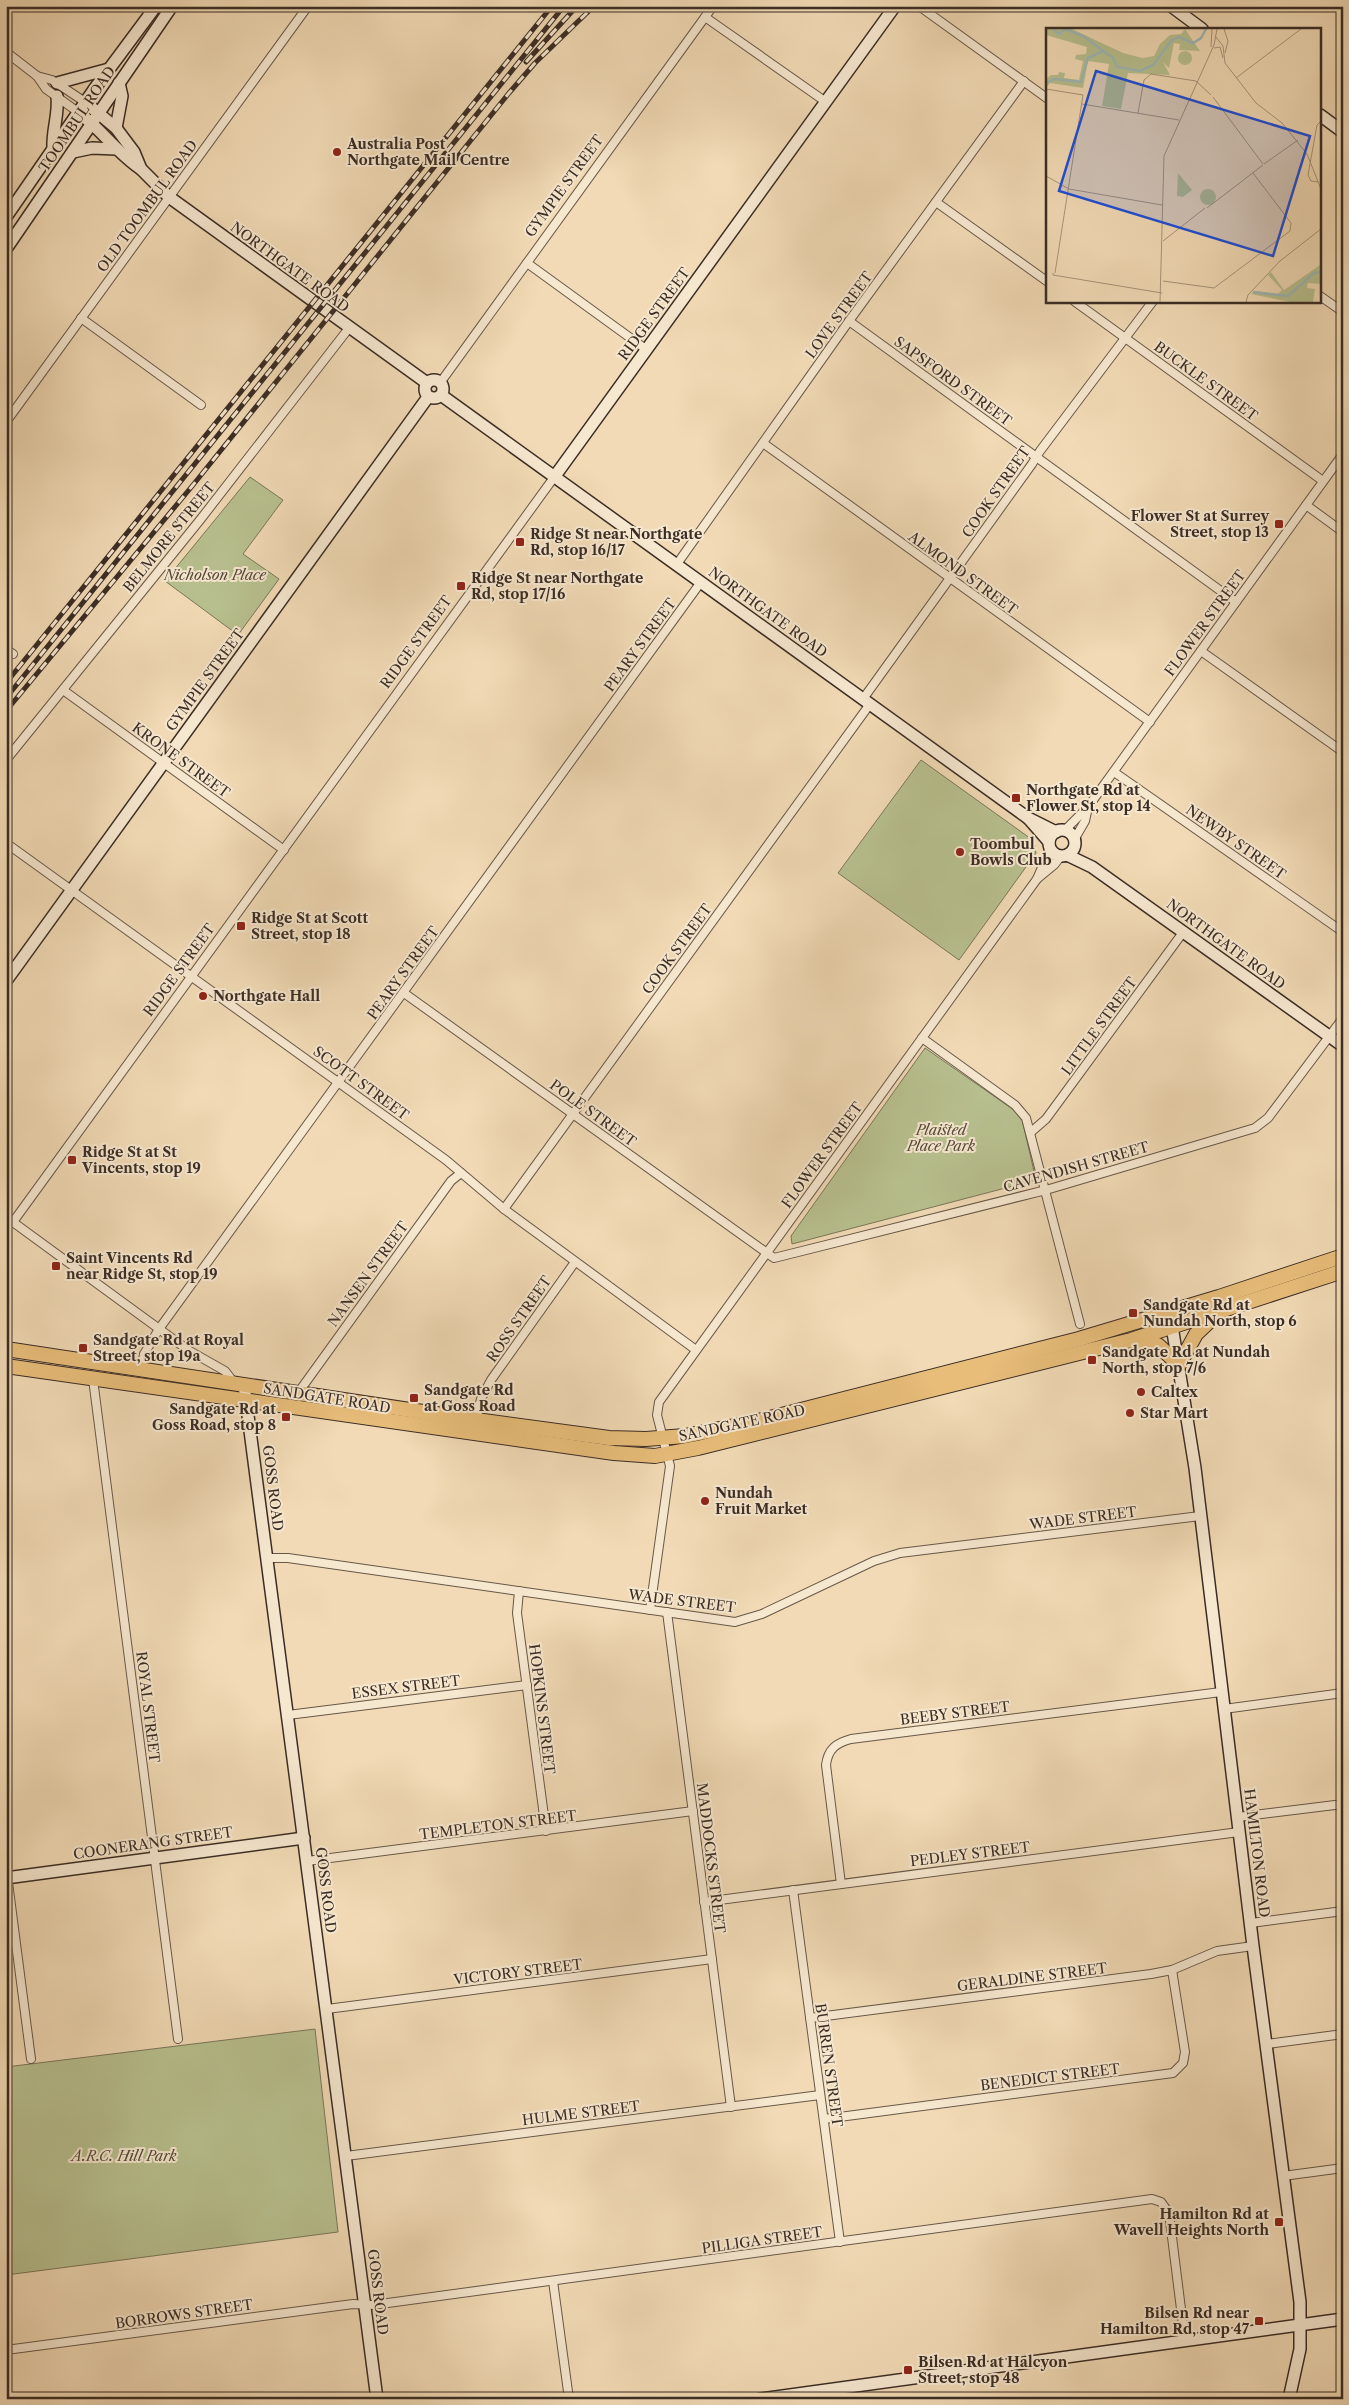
<svg xmlns="http://www.w3.org/2000/svg" width="1349" height="2405" viewBox="0 0 1349 2405" font-family="'Libre Caslon Text',serif">
  <style>
    .green { fill: #b8c08f; stroke: #7a765a }
    .lines { fill: none; stroke-linecap: round; stroke-linejoin: round }
    .street-casing { stroke: #685849; stroke-width: 10 }
    .secondary-casing { stroke: #3b2d25; stroke-width: 14 }
    .highway-casing { stroke: #3b2d25; stroke-width: 16 }
    .street { stroke: #f6e7cf; stroke-width: 8 }
    .secondary { stroke: #f6e7cf; stroke-width: 11 }
    .highway { stroke: #e8bd7a; stroke-width: 14 }
    .rail-casing { stroke: #3b2d25; stroke-width: 5 }
    .rail { stroke: #f6e7cf; stroke-width: 3; stroke-dasharray: 9; stroke-linecap: butt }
    .poi-dot { fill: #8f2418; stroke: #f6e7cf; stroke-width: 2 }
    .labels { text-anchor: middle; stroke-width: 4; stroke-linejoin: round; paint-order: stroke }
    .street-label { font-size: 14px; fill: #3b2d25; stroke: #f6e7cf }
    .poi-label { font-size: 14px; font-weight: bold; fill: #3b2d25; stroke: #f6e7cf; text-anchor: start }
    .park-label { font-size: 14px; font-style: italic; fill: #544a3a; stroke: #f6e7cf }
    .inset-river { fill: none; stroke: #9db9b6; stroke-width: 2.5 }
    .inset-road { fill: none; stroke: #a8957b; stroke-width: 1 }
    .view { fill: #1d4ed8; fill-opacity: 0.15; stroke: #1d4ed8; stroke-width: 2.5 }
    .inset-edge { fill: none; stroke: #3b2d25; stroke-width: 2.5 }
  </style>
  <rect width="100%" height="100%" fill="#f1dab5"/>
  <filter id="stains"><feTurbulence type="fractalNoise" baseFrequency=".004" numOctaves="4"/><feColorMatrix values="0 0 0 0 .2 0 0 0 0 .09 0 0 0 0 .02 0 0 0 .5 -.17"/></filter>
  <radialGradient id="worn" r=".72"><stop offset=".6" stop-color="#630" stop-opacity="0"/><stop offset="1" stop-color="#630" stop-opacity=".3"/></radialGradient>
  <g class="green">
    <path d="M250,477L283,500L243,554L279,579L238,635L165,581Z"/>
    <path d="M921,760L1034,841L1036,853L959,960L838,873Z"/>
    <path d="M925,1048L1021,1115L1036,1180L792,1244L791,1236Z"/>
    <path d="M315,2029L338,2232L6,2275V2067Z"/>
  </g>
  <g class="lines">
    <g class="street-casing">
      <g id="street">
        <path d="M919,6L1048,99"/>
        <path d="M705,17L826,102"/>
        <path d="M6,52L37,76L46,89L78,112"/>
        <path d="M37,76L52,80L85,102"/>
        <path d="M936,202L1048,282"/>
        <path d="M527,263L647,350"/>
        <path d="M1320,296L1343,312"/>
        <path d="M1074,301L1323,481"/>
        <path d="M81,318L201,405"/>
        <path d="M849,321L1236,602"/>
        <path d="M440,383L713,6"/>
        <path d="M6,422L308,6"/>
        <path d="M763,443L1150,722"/>
        <path d="M1306,505L1343,532"/>
        <path d="M677,564L849,321L1024,81"/>
        <path d="M6,649L13,654"/>
        <path d="M1201,651L1343,752"/>
        <path d="M63,690L284,850"/>
        <path d="M863,699L1032,464L1040,451L1153,301"/>
        <path d="M6,760L200,520L349,328"/>
        <path d="M1114,772L1343,932"/>
        <path d="M1064,831L1088,807L1343,454"/>
        <path d="M1074,840L1085,821L1088,807"/>
        <path d="M6,843L446,1160L504,1209L696,1350"/>
        <path d="M1037,879L1054,865L1061,856"/>
        <path d="M404,993L774,1258L1046,1190L1255,1128L1268,1118L1343,1018"/>
        <path d="M922,1038L1015,1105L1026,1118L1080,1324"/>
        <path d="M1031,1132L1046,1119L1184,931"/>
        <path d="M504,1209L870,704"/>
        <path d="M6,1217L188,1350L225,1371L235,1384"/>
        <path d="M13,1222L555,476"/>
        <path d="M1341,1272L1343,1295"/>
        <path d="M141,1372L144,1354L159,1329L701,582"/>
        <path d="M93,1379L178,2039"/>
        <path d="M298,1393L451,1181L461,1173"/>
        <path d="M476,1420L481,1399L491,1380L575,1262"/>
        <path d="M267,1558H288L735,1622L762,1614L874,1561L900,1553L1200,1516"/>
        <path d="M519,1591L517,1613L546,1831"/>
        <path d="M650,1610L670,1466L657,1415L659,1402L1037,879L1050,849"/>
        <path d="M667,1612L731,2107"/>
        <path d="M1224,1709L1343,1693"/>
        <path d="M288,1715L527,1685"/>
        <path d="M1238,1817L1343,1804"/>
        <path d="M307,1861L693,1811"/>
        <path d="M6,1867L31,2059"/>
        <path d="M841,1884L826,1765C828,1749 836,1743 851,1739L1221,1692"/>
        <path d="M793,1890L840,2242"/>
        <path d="M704,1902L1239,1832"/>
        <path d="M1251,1923L1343,1911"/>
        <path d="M327,2009L712,1959"/>
        <path d="M810,2018L1151,1974L1172,1970L1217,1951L1253,1946"/>
        <path d="M1267,2044L1343,2034"/>
        <path d="M824,2119L1173,2073L1183,2063L1185,2052L1172,1970"/>
        <path d="M346,2156L820,2095"/>
        <path d="M1283,2176L1343,2168"/>
        <path d="M553,2281L569,2399"/>
        <path d="M6,2350L353,2304L373,2305L1152,2199L1161,2202L1169,2213L1185,2341"/>
      </g>
    </g>
    <g class="secondary-casing">
      <g id="secondary">
        <path d="M1171,6L1202,29"/>
        <path d="M57,83L109,69"/>
        <path d="M85,102L116,128L134,152L141,169L169,197L427,383"/>
        <path d="M78,112C101,129 117,153 141,169"/>
        <path d="M1320,115L1343,132"/>
        <path d="M116,128L122,96L119,83"/>
        <path d="M53,148C52,130 59,115 57,96"/>
        <path d="M73,152L92,148L116,149"/>
        <path d="M6,217L95,88L156,6"/>
        <path d="M6,249L172,6"/>
        <circle cx="434" cy="389" r="9"/>
        <path d="M441,395L1028,818L1056,832"/>
        <path d="M555,476L895,6"/>
        <path d="M1028,818L1049,842"/>
        <circle cx="1062" cy="843" r="13"/>
        <path d="M1067,855L1092,867L1343,1046"/>
        <path d="M6,981L428,397"/>
        <path d="M1171,1320L1195,1468L1253,1946L1300,2302V2349L1289,2399"/>
        <path d="M244,1385L377,2399"/>
        <path d="M6,1878L304,1838"/>
        <path d="M761,2399L1343,2319"/>
      </g>
    </g>
    <g class="highway-casing">
      <g id="highway">
        <path d="M1134,1340L1158,1345L1179,1365L1196,1334L1217,1314"/>
        <path d="M6,1349L476,1420L609,1438L646,1439L685,1436L754,1422L1079,1339L1219,1297L1343,1256"/>
        <path d="M6,1366L614,1453L655,1456L698,1448L1131,1340L1343,1271"/>
      </g>
    </g>
    <use href="#street" class="street"/>
    <use href="#secondary" class="secondary"/>
    <use href="#highway" class="highway"/>
    <g class="rail-casing">
      <g id="rail">
        <path d="M526,62L577,6"/>
        <path d="M6,683L552,6"/>
        <path d="M6,698L564,6"/>
        <path d="M6,711L193,485L509,93L535,63L594,6"/>
      </g>
    </g>
    <use href="#rail" class="rail"/>
  </g>
  <g class="poi-dot">
    <circle cx="337" cy="152" r="5"/>
    <rect x="1274" y="519" width="10" height="10" rx="2.5"/>
    <rect x="515" y="537" width="10" height="10" rx="2.5"/>
    <rect x="456" y="581" width="10" height="10" rx="2.5"/>
    <rect x="1011" y="793" width="10" height="10" rx="2.5"/>
    <circle cx="960" cy="852" r="5"/>
    <rect x="236" y="921" width="10" height="10" rx="2.5"/>
    <circle cx="203" cy="996" r="5"/>
    <rect x="67" y="1155" width="10" height="10" rx="2.5"/>
    <rect x="51" y="1261" width="10" height="10" rx="2.5"/>
    <rect x="1128" y="1308" width="10" height="10" rx="2.5"/>
    <rect x="78" y="1343" width="10" height="10" rx="2.5"/>
    <rect x="1087" y="1355" width="10" height="10" rx="2.5"/>
    <circle cx="1141" cy="1392" r="5"/>
    <rect x="409" y="1393" width="10" height="10" rx="2.5"/>
    <circle cx="1130" cy="1413" r="5"/>
    <rect x="281" y="1412" width="10" height="10" rx="2.5"/>
    <circle cx="705" cy="1501" r="5"/>
    <rect x="1274" y="2217" width="10" height="10" rx="2.5"/>
    <rect x="1254" y="2316" width="10" height="10" rx="2.5"/>
    <rect x="903" y="2365" width="10" height="10" rx="2.5"/>
  </g>
  <g class="labels">
    <g class="street-label">
      <text transform="translate(77 119) rotate(-56)" y="5">TOOMBUL ROAD</text>
      <text transform="translate(564 186) rotate(-54)" y="5">GYMPIE STREET</text>
      <text transform="translate(147 206) rotate(-54)" y="5">OLD TOOMBUL ROAD</text>
      <text transform="translate(290 267) rotate(36)" y="5">NORTHGATE ROAD</text>
      <text transform="translate(654 314) rotate(-54)" y="5">RIDGE STREET</text>
      <text transform="translate(839 315) rotate(-54)" y="5">LOVE STREET</text>
      <text transform="translate(953 381) rotate(36)" y="5">SAPSFORD STREET</text>
      <text transform="translate(1206 381) rotate(36)" y="5">BUCKLE STREET</text>
      <text transform="translate(996 492) rotate(-55)" y="5">COOK STREET</text>
      <text transform="translate(169 537) rotate(-51)" y="5">BELMORE STREET</text>
      <text transform="translate(963 573) rotate(36)" y="5">ALMOND STREET</text>
      <text transform="translate(768 612) rotate(36)" y="5">NORTHGATE ROAD</text>
      <text transform="translate(1205 623) rotate(-54)" y="5">FLOWER STREET</text>
      <text transform="translate(416 642) rotate(-54)" y="5">RIDGE STREET</text>
      <text transform="translate(640 645) rotate(-54)" y="5">PEARY STREET</text>
      <text transform="translate(205 680) rotate(-54)" y="5">GYMPIE STREET</text>
      <text transform="translate(181 760) rotate(36)" y="5">KRONE STREET</text>
      <text transform="translate(1236 842) rotate(35)" y="5">NEWBY STREET</text>
      <text transform="translate(1226 944) rotate(36)" y="5">NORTHGATE ROAD</text>
      <text transform="translate(677 949) rotate(-54)" y="5">COOK STREET</text>
      <text transform="translate(179 970) rotate(-54)" y="5">RIDGE STREET</text>
      <text transform="translate(403 973) rotate(-54)" y="5">PEARY STREET</text>
      <text transform="translate(1099 1026) rotate(-54)" y="5">LITTLE STREET</text>
      <text transform="translate(361 1083) rotate(36)" y="5">SCOTT STREET</text>
      <text transform="translate(593 1113) rotate(36)" y="5">POLE STREET</text>
      <text transform="translate(822 1155) rotate(-54)" y="5">FLOWER STREET</text>
      <text transform="translate(1076 1167) rotate(-16)" y="5">CAVENDISH STREET</text>
      <text transform="translate(368 1274) rotate(-54)" y="5">NANSEN STREET</text>
      <text transform="translate(519 1319) rotate(-55)" y="5">ROSS STREET</text>
      <text transform="translate(327 1398) rotate(9)" y="5">SANDGATE ROAD</text>
      <text transform="translate(742 1423) rotate(-12)" y="5">SANDGATE ROAD</text>
      <text transform="translate(273 1488) rotate(83)" y="5">GOSS ROAD</text>
      <text transform="translate(1083 1518) rotate(-7)" y="5">WADE STREET</text>
      <text transform="translate(682 1601) rotate(7)" y="5">WADE STREET</text>
      <text transform="translate(406 1687) rotate(-7)" y="5">ESSEX STREET</text>
      <text transform="translate(148 1707) rotate(83)" y="5">ROYAL STREET</text>
      <text transform="translate(542 1709) rotate(83)" y="5">HOPKINS STREET</text>
      <text transform="translate(955 1713) rotate(-7)" y="5">BEEBY STREET</text>
      <text transform="translate(498 1825) rotate(-7)" y="5">TEMPLETON STREET</text>
      <text transform="translate(153 1843) rotate(-8)" y="5">COONERANG STREET</text>
      <text transform="translate(1257 1853) rotate(83)" y="5">HAMILTON ROAD</text>
      <text transform="translate(970 1854) rotate(-7)" y="5">PEDLEY STREET</text>
      <text transform="translate(711 1858) rotate(83)" y="5">MADDOCKS STREET</text>
      <text transform="translate(326 1890) rotate(83)" y="5">GOSS ROAD</text>
      <text transform="translate(518 1972) rotate(-7)" y="5">VICTORY STREET</text>
      <text transform="translate(1032 1977) rotate(-7)" y="5">GERALDINE STREET</text>
      <text transform="translate(829 2065) rotate(82)" y="5">BURREN STREET</text>
      <text transform="translate(1050 2077) rotate(-7)" y="5">BENEDICT STREET</text>
      <text transform="translate(581 2113) rotate(-7)" y="5">HULME STREET</text>
      <text transform="translate(762 2240) rotate(-8)" y="5">PILLIGA STREET</text>
      <text transform="translate(378 2292) rotate(83)" y="5">GOSS ROAD</text>
      <text transform="translate(184 2314) rotate(-8)" y="5">BORROWS STREET</text>
    </g>
    <g class="poi-label">
      <text x="347" y="149">Australia Post<tspan x="347" dy="16">Northgate Mail Centre</tspan></text>
      <text x="1269" y="521" text-anchor="end">Flower St at Surrey<tspan x="1269" dy="16">Street, stop 13</tspan></text>
      <text x="530" y="539">Ridge St near Northgate<tspan x="530" dy="16">Rd, stop 16/17</tspan></text>
      <text x="471" y="583">Ridge St near Northgate<tspan x="471" dy="16">Rd, stop 17/16</tspan></text>
      <text x="1026" y="795">Northgate Rd at<tspan x="1026" dy="16">Flower St, stop 14</tspan></text>
      <text x="970" y="849">Toombul<tspan x="970" dy="16">Bowls Club</tspan></text>
      <text x="251" y="923">Ridge St at Scott<tspan x="251" dy="16">Street, stop 18</tspan></text>
      <text x="213" y="1001">Northgate Hall</text>
      <text x="82" y="1157">Ridge St at St<tspan x="82" dy="16">Vincents, stop 19</tspan></text>
      <text x="66" y="1263">Saint Vincents Rd<tspan x="66" dy="16">near Ridge St, stop 19</tspan></text>
      <text x="1143" y="1310">Sandgate Rd at<tspan x="1143" dy="16">Nundah North, stop 6</tspan></text>
      <text x="93" y="1345">Sandgate Rd at Royal<tspan x="93" dy="16">Street, stop 19a</tspan></text>
      <text x="1102" y="1357">Sandgate Rd at Nundah<tspan x="1102" dy="16">North, stop 7/6</tspan></text>
      <text x="424" y="1395">Sandgate Rd<tspan x="424" dy="16">at Goss Road</tspan></text>
      <text x="1151" y="1397">Caltex</text>
      <text x="276" y="1414" text-anchor="end">Sandgate Rd at<tspan x="276" dy="16">Goss Road, stop 8</tspan></text>
      <text x="1140" y="1418">Star Mart</text>
      <text x="715" y="1498">Nundah<tspan x="715" dy="16">Fruit Market</tspan></text>
      <text x="1269" y="2219" text-anchor="end">Hamilton Rd at<tspan x="1269" dy="16">Wavell Heights North</tspan></text>
      <text x="1249" y="2318" text-anchor="end">Bilsen Rd near<tspan x="1249" dy="16">Hamilton Rd, stop 47</tspan></text>
      <text x="918" y="2367">Bilsen Rd at Halcyon<tspan x="918" dy="16">Street, stop 48</tspan></text>
    </g>
    <g class="park-label">
      <text x="215" y="580">Nicholson Place</text>
      <text x="941" y="1135">Plaisted<tspan x="941" dy="16">Place Park</tspan></text>
      <text x="124" y="2161">A.R.C. Hill Park</text>
    </g>
  </g>
  <g transform="translate(1046 28)">
    <rect width="275" height="275" fill="#f1dab5"/>
    <path d="M0,1H26L77,25L97,30L108,28L114,16L124,7L135,6L139,1L154,23L133,22L134,16L128,15L123,40L117,34L124,47L82,45L75,81L56,78L63,36L42,33L37,60L4,55L0,60V51L5,47H12L13,44L19,45L18,50L33,52L37,33L29,31L30,27L40,26L41,19L0,7ZM132 30a7 7 0 1 1 14 0a7 7 0 1 1-14 0ZM132,145L146,162L137,169L131,168ZM154 169a8 8 0 1 1 16 0a8 8 0 1 1-16 0ZM274,237L275,256L262,255L261,260L269,261L267,274H244L205,266L208,263L232,266L236,262L222,247L225,244L238,262Z" fill="#b8c08f"/>
    <path class="inset-river" d="M7,1L13,6L19,1L37,8L67,30L71,39L94,43L107,37L126,12L133,9L147,15L155,10L160,1M0,55L8,51L35,54L42,30L57,23M207,264L242,268L268,245L275,244"/>
    <path class="inset-road" d="M178,1L182,13L179,25M169,8L177,18L179,35L210,75L236,95L261,126L275,161M165,19L166,1M168,20L174,19L177,30M190,50L255,1M0,61L37,67L9,245M167,69L217,136M36,76L133,92M92,85L98,52L105,46L150,53L165,67M218,136L252,112M0,148L23,161L116,177M272,154L265,153L262,147L271,97L275,93M161,180L217,137M117,213L159,180M7,245V247L116,265M117,253L168,260L244,203L245,195L207,145M114,274L118,128L168,17L171,1M200,274L202,267L234,233L275,201"/>
    <path class="view" d="M50,43L264,108L227,228L13,163Z"/>
    <rect width="275" height="275" class="inset-edge"/>
  </g>
  <rect width="1349" height="2405" fill="none" stroke="#f1dab5" stroke-width="25"/>
  <rect x="8" y="8" width="1334" height="2390" fill="none" stroke="#3b2d25" stroke-width="2.5"/>
  <rect x="12" y="12" width="1324" height="2380" fill="none" stroke="#3b2d25"/>
  <rect width="100%" height="100%" filter="url(#stains)"/>
  <rect width="100%" height="100%" fill="url(#worn)"/>
</svg>
